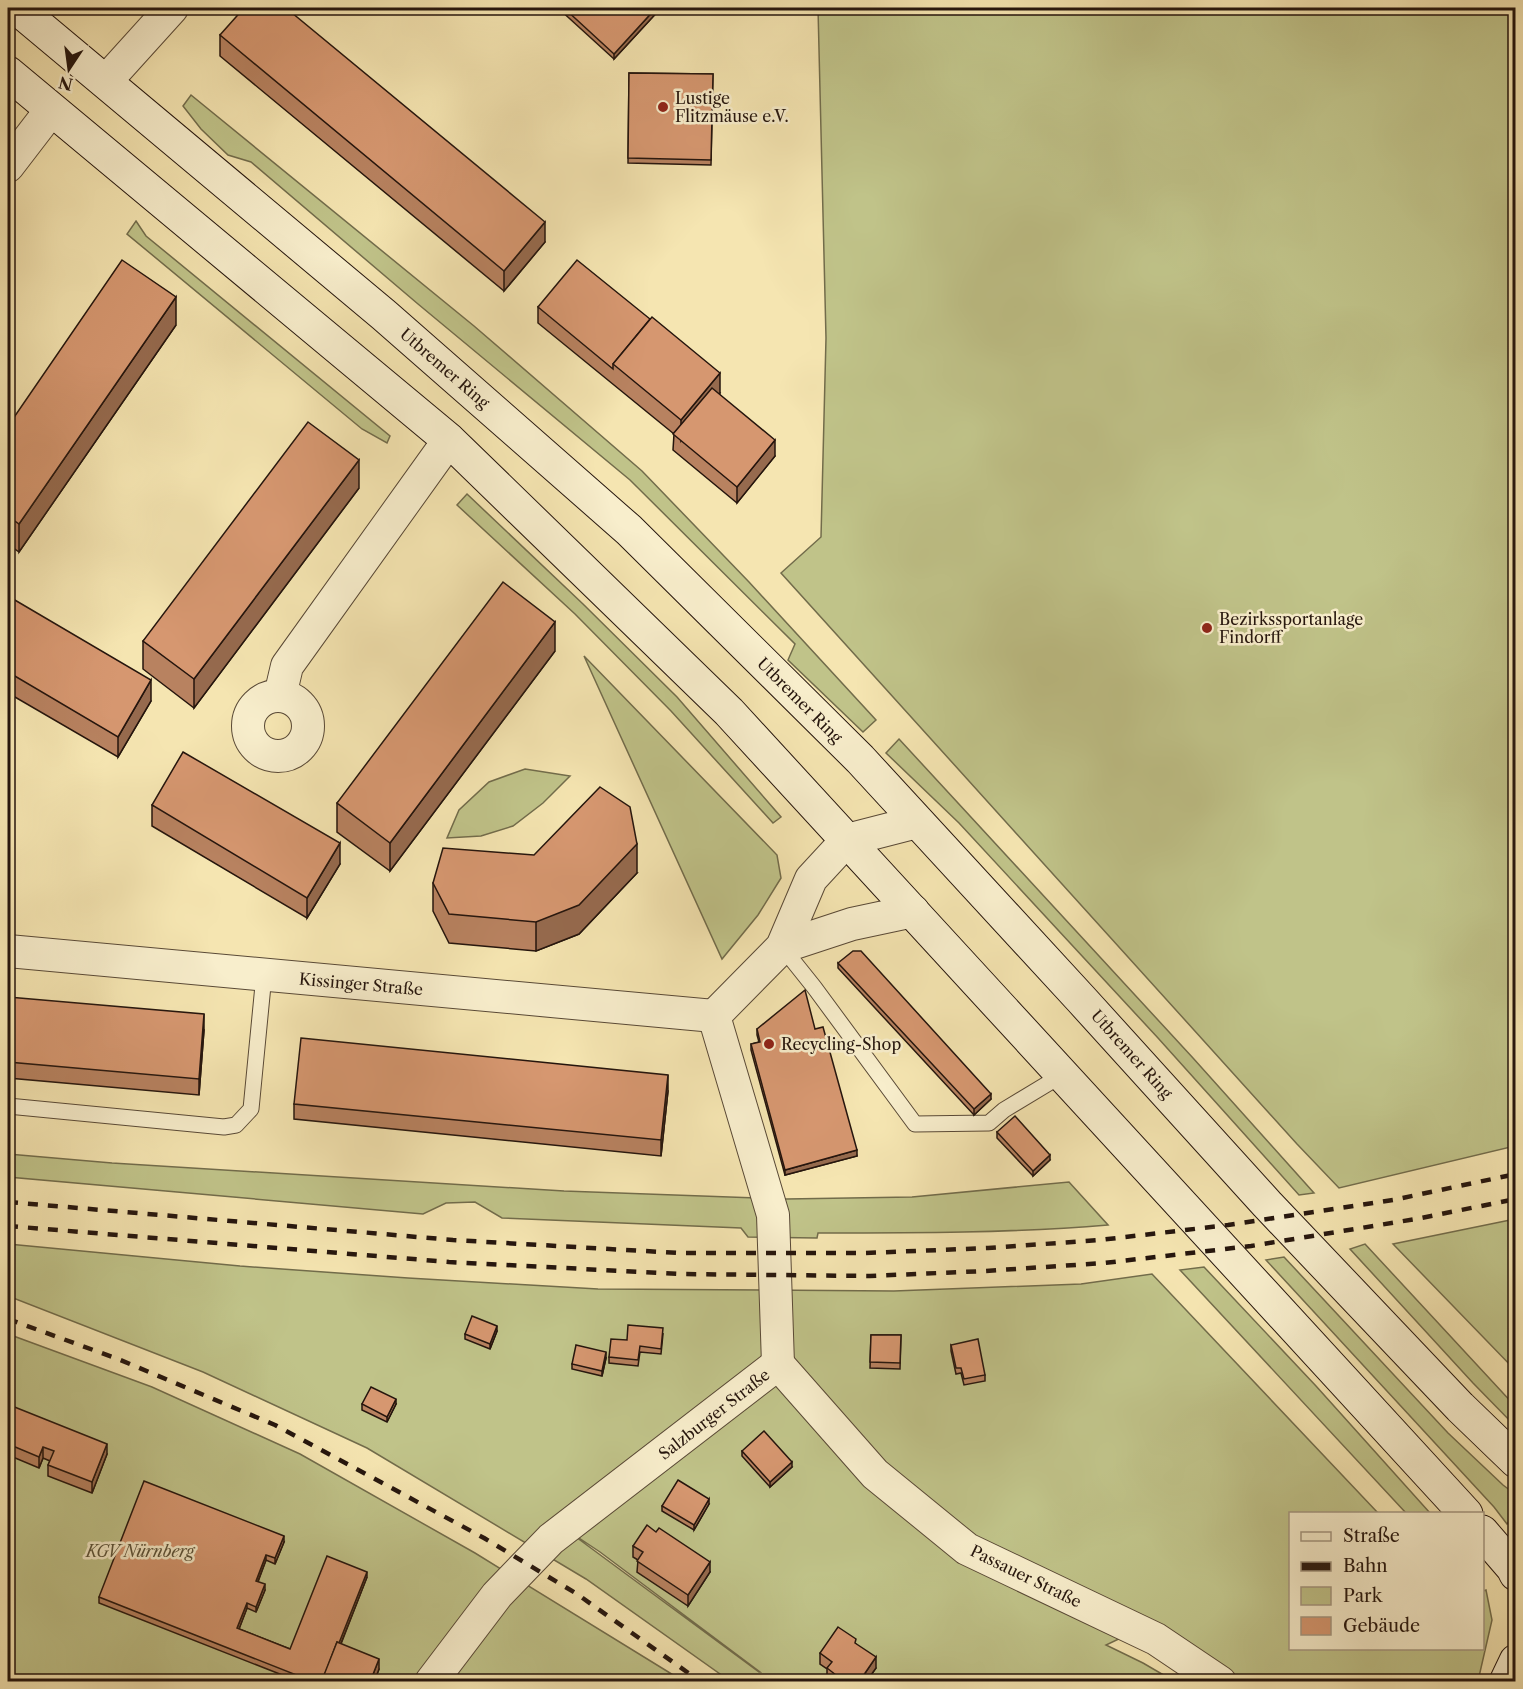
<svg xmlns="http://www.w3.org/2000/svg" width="1523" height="1689" viewBox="0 0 1523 1689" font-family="'Libre Caslon Text',serif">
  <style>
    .green { fill: #c0c389; stroke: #726c4b; stroke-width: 1.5; fill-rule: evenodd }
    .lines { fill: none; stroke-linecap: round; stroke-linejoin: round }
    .lane-casing { stroke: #594936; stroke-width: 17 }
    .street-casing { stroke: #594936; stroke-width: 34 }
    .secondary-casing { stroke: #25150d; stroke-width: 35 }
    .lane { stroke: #f8eecc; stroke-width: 15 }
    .street { stroke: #f8eecc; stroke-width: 32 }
    .secondary { stroke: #f8eecc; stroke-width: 33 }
    .rail { stroke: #25150d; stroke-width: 4.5; stroke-dasharray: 10 10; stroke-linecap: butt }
    .wall { fill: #b88260; stroke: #25150d; stroke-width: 1.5 }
    .shaded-wall { fill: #966a4e; stroke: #25150d; stroke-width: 1.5 }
    .building { fill: #d69770; stroke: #25150d; stroke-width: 1.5 }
    .poi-dot { fill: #8f2418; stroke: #f8eecc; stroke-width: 2 }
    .labels { text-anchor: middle; stroke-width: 5; stroke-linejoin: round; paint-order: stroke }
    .poi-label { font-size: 16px; fill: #25150d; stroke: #f8eecc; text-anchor: start }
    .street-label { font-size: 16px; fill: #25150d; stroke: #f8eecc }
    .park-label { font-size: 16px; font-style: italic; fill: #5b5238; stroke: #f8eecc }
  </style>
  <rect width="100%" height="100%" fill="#f5e5b1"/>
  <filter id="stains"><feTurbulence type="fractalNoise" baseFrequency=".00333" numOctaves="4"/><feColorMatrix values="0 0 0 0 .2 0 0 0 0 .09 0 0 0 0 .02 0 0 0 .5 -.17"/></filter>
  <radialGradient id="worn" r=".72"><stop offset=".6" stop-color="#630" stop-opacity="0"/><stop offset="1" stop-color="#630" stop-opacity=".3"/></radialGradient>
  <g class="green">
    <path d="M818,8H1515V1146L1339,1188L1297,1144L781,573L821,537L826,338Z"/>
    <path d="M191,95L474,326L642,471L749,582L876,720L863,732L788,660L795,644L630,480L418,304L251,162L228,155L201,129L183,106Z"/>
    <path d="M136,221L146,236L390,436L387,443L362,429L127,234Z"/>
    <path d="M467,494L583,604L677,697L781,817L773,823L671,711L575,614L457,505Z"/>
    <path d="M584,656L777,855L781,878L758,915L722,959Z"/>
    <path d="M899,739L1193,1058L1314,1193L1299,1195L1158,1038L959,823L886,753Z"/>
    <path d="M525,769L570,776L543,803L513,826L481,836L447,838L459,810L489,782Z"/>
    <path d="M8,1154L112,1163L564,1191L786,1199L912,1197L1069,1182L1108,1225C1012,1233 915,1233 818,1233L817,1238L748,1237L741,1228L502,1218L475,1202L446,1203L423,1214L8,1177Z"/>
    <path d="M1515,1219H1516L1515,1370L1393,1244Z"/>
    <path d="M8,1244L240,1266L408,1278L598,1289L894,1291L1081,1284L1152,1274L1378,1513L1290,1514V1648H1482L1483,1591L1486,1590L1492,1620L1478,1681H1231L1150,1624L1106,1645L1143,1663L1174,1681H730L586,1579L367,1448L203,1372L8,1296ZM561,1526L600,1552L760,1672H759Z"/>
    <path d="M1365,1244L1515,1406V1426L1473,1383L1350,1249Z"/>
    <path d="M1284,1257L1448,1433L1503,1485L1515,1494V1514L1507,1524L1494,1507L1266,1260Z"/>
    <path d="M1204,1267L1316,1386L1430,1513H1406L1180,1270Z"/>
    <path d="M8,1334L152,1387L300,1454L475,1553L670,1673L682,1681H8Z"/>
  </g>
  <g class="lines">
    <g class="lane-casing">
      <g id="lane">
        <path d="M782,947L814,987L915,1124L989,1123L1004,1110L1062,1075"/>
        <path d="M8,1106L224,1127L236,1125L251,1109L264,975"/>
      </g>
    </g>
    <g class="street-casing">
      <g id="street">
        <path d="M106,81L172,8"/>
        <path d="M8,166L51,110"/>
        <path d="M280,696L287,666L449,440"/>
        <circle cx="278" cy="726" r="30"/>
        <path d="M782,947L852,924L913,911"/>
        <path d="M8,951L714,1016"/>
        <path d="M714,1016L773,1215L778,1364"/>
        <path d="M714,1016L782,947L811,879L847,840L917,822"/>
        <path d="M778,1364L875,1474L967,1549L1156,1639L1220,1682"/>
        <path d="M431,1682L497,1595L551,1539L778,1364"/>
      </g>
    </g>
    <g class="secondary-casing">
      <g id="secondary">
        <path d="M17,8L384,315L629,530L860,759L1081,999L1267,1204L1460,1407L1516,1461"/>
        <path d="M8,73L449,440L729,712L1466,1514"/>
        <path d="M1482,1532L1513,1568L1516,1574"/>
        <path d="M1506,1682L1516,1661"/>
      </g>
    </g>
    <use href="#lane" class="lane"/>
    <use href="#street" class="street"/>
    <use href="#secondary" class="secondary"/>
    <g class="rail">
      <path d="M8,1202L453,1240L679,1253H866L988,1248L1100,1240L1228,1225L1393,1200L1516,1174"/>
      <path d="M8,1226L449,1262L680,1274L870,1276L985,1271L1104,1263L1251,1246L1416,1219L1516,1199"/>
      <path d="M8,1319L118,1359L275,1425L484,1538L577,1594L701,1682"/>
    </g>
  </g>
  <g class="wall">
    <path d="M558,8H661L614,59Z"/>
    <path d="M220,35L545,242L504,291L220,56Z"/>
    <path d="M629,73L713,74L711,165L628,163Z"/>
    <path d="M538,307L720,393L719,394L775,456L737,503L673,450L674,434L538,323Z"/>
    <path d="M176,325L19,552L8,544V426Z"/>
    <path d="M359,488L194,708L143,669V641Z"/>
    <path d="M8,596L151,701L118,757L8,693Z"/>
    <path d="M555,651L390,871L337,832V803Z"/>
    <path d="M152,805L340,864L307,918L152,826Z"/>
    <path d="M637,873L579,934L536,951L449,943L433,911V883Z"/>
    <path d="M838,963L991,1099L974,1115L838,968Z"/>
    <path d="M8,997L204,1030L199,1095L8,1078Z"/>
    <path d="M757,1029H815L857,1156L785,1175L751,1050V1044L759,1042L757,1035Z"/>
    <path d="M668,1091L661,1156L294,1119V1104Z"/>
    <path d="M997,1132L1050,1160L1033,1176L997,1138Z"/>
    <path d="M497,1331L490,1349L465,1339V1334Z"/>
    <path d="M663,1334L661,1354L640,1352L638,1366L609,1363V1357L627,1340Z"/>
    <path d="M871,1335H901L900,1369L870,1368Z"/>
    <path d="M951,1345L985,1375V1381L964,1385L961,1373L956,1374L951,1351Z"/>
    <path d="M606,1358L602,1376L572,1369V1364Z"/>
    <path d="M362,1404H396L387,1422L362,1410Z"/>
    <path d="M8,1418L107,1454L92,1493L48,1476V1465L50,1461L43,1458L39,1468L8,1455Z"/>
    <path d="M742,1451L792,1467L770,1487L742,1456Z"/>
    <path d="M709,1504L694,1530L662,1511V1506Z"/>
    <path d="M284,1542L275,1564L266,1560L258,1582L265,1590L256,1612L247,1608L239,1629L290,1649L367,1577L341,1644L379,1669L374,1682H300L99,1603V1597Z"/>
    <path d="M633,1546L710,1572L688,1606L637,1572L638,1560L633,1557Z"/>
    <path d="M856,1644L876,1668L866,1682H830L827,1679V1669L820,1664V1653Z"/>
  </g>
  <g class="shaded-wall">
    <path d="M656,8H661L614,59V54Z"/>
    <path d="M545,222V242L504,291V271Z"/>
    <path d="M176,297V325L19,552V524Z"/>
    <path d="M720,373V393L681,441V420Z"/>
    <path d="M775,440V456L737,503V487Z"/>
    <path d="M359,460V488L194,708V679Z"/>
    <path d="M555,622V651L390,871V843Z"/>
    <path d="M151,680V701L118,757V737Z"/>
    <path d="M340,843V864L307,918V898Z"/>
    <path d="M637,844V873L579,934L536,951V922Z"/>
    <path d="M204,1014V1030L199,1095V1079Z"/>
    <path d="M668,1075V1091L661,1156V1140Z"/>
    <path d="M991,1094V1099L974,1115V1109Z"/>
    <path d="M857,1150V1156L785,1175V1170Z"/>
    <path d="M1050,1155V1160L1033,1176V1171Z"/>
    <path d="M497,1326V1331L490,1349V1344Z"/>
    <path d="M606,1352V1358L602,1376V1371Z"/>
    <path d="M396,1399V1404L387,1422V1417Z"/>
    <path d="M107,1444V1454L92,1493V1482Z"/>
    <path d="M43,1447V1458L39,1468V1457Z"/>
    <path d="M792,1462V1467L770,1487V1482Z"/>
    <path d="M709,1499V1504L694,1530V1525Z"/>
    <path d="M284,1536V1542L275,1564V1558Z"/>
    <path d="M266,1555V1560L256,1586V1581Z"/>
    <path d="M710,1562V1572L688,1606V1595Z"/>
    <path d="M367,1572V1577L326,1681L324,1680Z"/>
    <path d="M265,1584V1590L256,1612V1607Z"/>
    <path d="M247,1603V1608L237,1634V1628Z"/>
    <path d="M876,1657V1668L866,1682H859Z"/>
    <path d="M379,1659V1669L374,1682H370Z"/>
  </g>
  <g class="building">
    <path d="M244,8H286L545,222L504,271L220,35Z"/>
    <path d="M564,8H656L614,54Z"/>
    <path d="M629,73L713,74L711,160L628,158Z"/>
    <path d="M122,260L176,297L19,524L8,516V426Z"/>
    <path d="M577,260L650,319L613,364V369L538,307Z"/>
    <path d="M652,317L720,373L681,420L613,364Z"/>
    <path d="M712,388L775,440L737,487L673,434Z"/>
    <path d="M308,422L359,460L194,679L143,641Z"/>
    <path d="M503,582L555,622L390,843L337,803Z"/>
    <path d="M8,596L151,680L118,737L8,672Z"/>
    <path d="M183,752L340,843L307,898L152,805Z"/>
    <path d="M600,787L630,807L637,844L579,905L536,922L449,914L433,883L443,848L534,855Z"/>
    <path d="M853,951H861L991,1094L974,1109L838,963Z"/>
    <path d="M805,990L815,1029L823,1027L857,1150L785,1170L751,1044L760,1042L757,1029Z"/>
    <path d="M8,997L204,1014L199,1079L8,1062Z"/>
    <path d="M301,1038L668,1075L661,1140L294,1104Z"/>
    <path d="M1015,1116L1050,1155L1033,1171L997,1132Z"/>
    <path d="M472,1316L497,1326L490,1344L465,1334Z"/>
    <path d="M628,1325L663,1328L661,1349L640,1346L638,1360L609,1357L611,1339L627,1340Z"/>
    <path d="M871,1335H901L900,1363L870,1362Z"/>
    <path d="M978,1339L985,1375L964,1379L961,1368H956L951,1345Z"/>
    <path d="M576,1345L606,1352L602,1371L572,1364Z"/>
    <path d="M371,1387L396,1399L387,1417L362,1404Z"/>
    <path d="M12,1406L107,1444L92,1482L48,1465L54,1451L43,1447L39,1457L8,1444V1418Z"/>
    <path d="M764,1431L792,1462L770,1482L742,1451Z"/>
    <path d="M678,1480L709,1499L694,1525L662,1506Z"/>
    <path d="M144,1481L284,1536L275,1558L266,1555L256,1581L265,1584L256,1607L247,1603L237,1628L290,1649L327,1556L367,1572L339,1643L337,1642L322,1682H314L99,1597Z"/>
    <path d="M647,1525L656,1532L659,1528L710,1562L688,1595L637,1561L643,1552L633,1546Z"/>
    <path d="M838,1627L856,1639L855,1643L876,1657L859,1682H845L827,1668L832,1662L820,1653Z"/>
    <path d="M337,1642L379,1659L370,1682H327L322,1680Z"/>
  </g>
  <g class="poi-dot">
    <circle cx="663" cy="107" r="6"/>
    <circle cx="1207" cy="628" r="6"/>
    <circle cx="769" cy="1044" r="6"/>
  </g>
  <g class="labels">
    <g class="poi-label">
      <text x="675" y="104">Lustige<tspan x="675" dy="18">Flitzmäuse e.V.</tspan></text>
      <text x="1219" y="625">Bezirkssportanlage<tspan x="1219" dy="18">Findorff</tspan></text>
      <text x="781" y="1050">Recycling-Shop</text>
    </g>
    <g class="street-label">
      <text transform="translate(445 368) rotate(41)" y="6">Utbremer Ring</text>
      <text transform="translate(800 700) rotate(45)" y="6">Utbremer Ring</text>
      <text transform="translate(361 984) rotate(5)" y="6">Kissinger Straße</text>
      <text transform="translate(1132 1054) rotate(48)" y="6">Utbremer Ring</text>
      <text transform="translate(714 1414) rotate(-38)" y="6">Salzburger Straße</text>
      <text transform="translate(1026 1576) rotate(26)" y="6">Passauer Straße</text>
    </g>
    <g class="park-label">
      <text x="140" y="1557">KGV Nürnberg</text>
    </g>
  </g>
  <rect width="1523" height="1689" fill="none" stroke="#f5e5b1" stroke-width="30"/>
  <rect x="9" y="9" width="1505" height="1671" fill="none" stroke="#25150d" stroke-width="3"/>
  <rect x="15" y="15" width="1493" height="1659" fill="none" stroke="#25150d" stroke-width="1.5"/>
  <rect x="1289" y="1512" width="195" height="138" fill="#f8eecc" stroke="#a49780" stroke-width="1.5"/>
  <rect x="1301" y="1532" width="30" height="9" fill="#f8eecc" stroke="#a49780" stroke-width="1.5"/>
  <text x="1343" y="1542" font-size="18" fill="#25150d">Straße</text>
  <rect x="1301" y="1562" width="30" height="9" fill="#25150d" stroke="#a49780" stroke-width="1.5"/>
  <text x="1343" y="1572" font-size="18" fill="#25150d">Bahn</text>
  <rect x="1301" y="1587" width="30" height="18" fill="#c0c389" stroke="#a49780" stroke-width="1.5"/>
  <text x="1343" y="1602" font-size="18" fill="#25150d">Park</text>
  <rect x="1301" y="1617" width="30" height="18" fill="#d69770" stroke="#a49780" stroke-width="1.5"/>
  <text x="1343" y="1632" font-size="18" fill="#25150d">Gebäude</text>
  <g transform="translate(69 69) rotate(193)" stroke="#f8eecc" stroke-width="4.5" paint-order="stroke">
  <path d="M0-4.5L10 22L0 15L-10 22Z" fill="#25150d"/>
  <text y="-9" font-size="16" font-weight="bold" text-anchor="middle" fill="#25150d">N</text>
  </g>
  <rect width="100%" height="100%" filter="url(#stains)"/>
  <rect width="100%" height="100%" fill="url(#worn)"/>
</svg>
